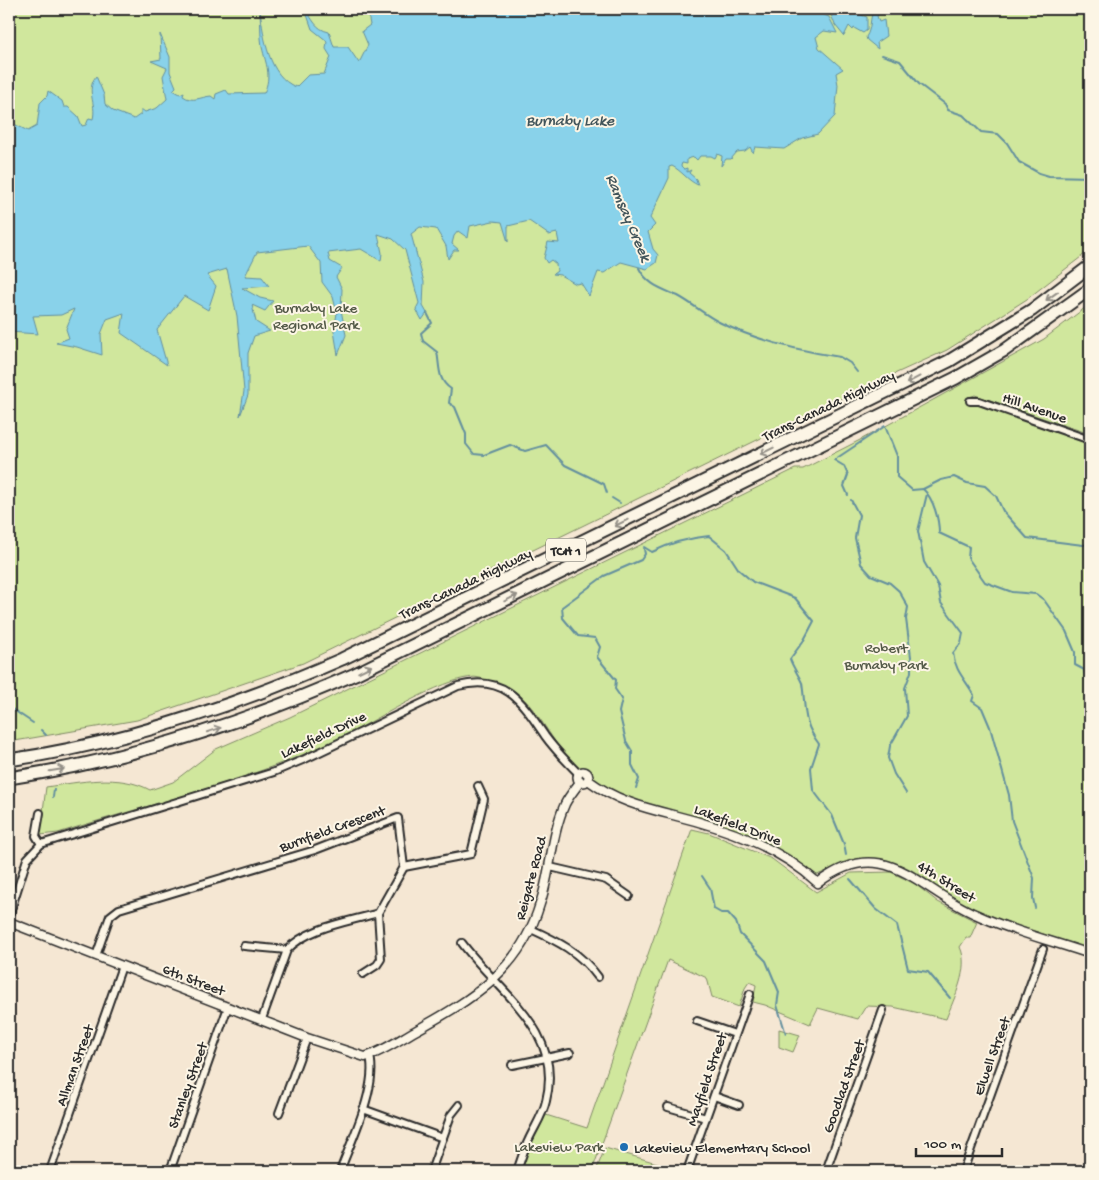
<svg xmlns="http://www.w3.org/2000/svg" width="1099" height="1180" viewBox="0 0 1099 1180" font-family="'Gochi Hand',sans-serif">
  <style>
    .green { fill: #d0e79d; stroke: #7e8964 }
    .water { fill: #89d2ea; stroke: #638f9e }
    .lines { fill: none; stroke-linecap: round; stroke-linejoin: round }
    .stream { stroke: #638f9e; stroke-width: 2 }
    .minor-casing { stroke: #2b2b2b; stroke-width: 10 }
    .tertiary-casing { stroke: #2b2b2b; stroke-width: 11 }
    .motorway-casing { stroke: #2b2b2b; stroke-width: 15 }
    .minor { stroke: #fcf5e5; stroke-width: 6 }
    .tertiary { stroke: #fcf5e5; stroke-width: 8 }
    .motorway { stroke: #fcf5e5; stroke-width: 11 }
    .oneway { stroke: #949088 }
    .poi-dot { fill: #1f6fb2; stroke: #fcf5e5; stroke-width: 2 }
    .labels { text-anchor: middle; stroke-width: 4; stroke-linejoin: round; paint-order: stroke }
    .shield { fill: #fcf5e5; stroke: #6a6863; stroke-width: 1 }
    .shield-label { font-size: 14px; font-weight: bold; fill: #2b2b2b }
    .park-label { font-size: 15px; fill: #545a48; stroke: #fcf5e5 }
    .street-label { font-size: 15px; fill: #2b2b2b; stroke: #fcf5e5 }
    .poi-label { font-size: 15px; fill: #2b2b2b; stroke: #fcf5e5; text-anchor: start }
    .water-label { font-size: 16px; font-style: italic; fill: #42555b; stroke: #fcf5e5 }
  </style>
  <rect width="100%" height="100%" fill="#f5e7d3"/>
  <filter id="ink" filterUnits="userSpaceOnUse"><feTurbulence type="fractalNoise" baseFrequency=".02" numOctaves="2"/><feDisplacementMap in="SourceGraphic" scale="10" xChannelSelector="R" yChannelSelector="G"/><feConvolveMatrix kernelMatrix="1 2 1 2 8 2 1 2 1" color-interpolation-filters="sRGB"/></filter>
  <g filter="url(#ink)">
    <g class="green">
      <path d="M9,9H1090V250L1027,299L947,350L857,391L303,663L137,720L9,742Z"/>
      <path d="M1090,304V434L975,395L966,398L1090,442V950L987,915L947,894L910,870L890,861L855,860L817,875L788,854L755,837L619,795L599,784L588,772L577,768L569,759C549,738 536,704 511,689C502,684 489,681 480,678C456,670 376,720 352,732C260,779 156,802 58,833L40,835L46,787C80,782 119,773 150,790L173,782L216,749L290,717L795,469H803L862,439L1044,339Z"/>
      <path d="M692,829L709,833L772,859L816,892L851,873L891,872L915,884L938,902L977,922L970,938H966L960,947C970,968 954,998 946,1019L893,1007L866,1006L858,1019L818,1008L810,1024L765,1005L753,1002L756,985L749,982L745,988L739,1007L712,997L707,978L668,960L592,1171H521L530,1146L546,1115L587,1128Z"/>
      <path d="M779,1029L800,1035L793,1052L779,1047Z"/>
      <path d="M605,1148L674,1168V1171H596Z"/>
    </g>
    <g class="water">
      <path d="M305,9C313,19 315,29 329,32L334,47H348L359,63L368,45L362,31L370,25L367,9H810L829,17L837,33L824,31L816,37L819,48L843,69L836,73L838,85L835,116L818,134L802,138L784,149L755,147L753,153L750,147L745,151L737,152L731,159H726L721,166L722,156L717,154L715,158L711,156H700L697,160L694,157L687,159V164L682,163L681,166L684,169L687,168V172L691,170L689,173L696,179L698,185C688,181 682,171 672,166L669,167V178L650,218L655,225L648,232L653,249L658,255L656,263L647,269L621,262L604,273L598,272L589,296L581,283L576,284L560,275L553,274L557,271L556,264L551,260L547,263L544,258L548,242L559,243L557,233L549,235L529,221L508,226V242L502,222L493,221L470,226L468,238L458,231L454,236L452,244L459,250H454L448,259L446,246L436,229L420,227L411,234L424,282L423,306L427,313L422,320L416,309L419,303L405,250L393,239L378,234L382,253L381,261L361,249L328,253L330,261L342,268L336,277L342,289L341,310L346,335L338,355L334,331L337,313L333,297L322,282L321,263L308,246L257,252L245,276L262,277L269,286L242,288L260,298L273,301L265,311L252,305L256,322L270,331L254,336L248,353V395L240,416L244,391L237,316L227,269L207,275L216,286L208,310L184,296L157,330L167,365L121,333L124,313L107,319L101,334L102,355L77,347L56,343L69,338L66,329L74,309L61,315L33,316L38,334L9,332V108L15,118L14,124L28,131L37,126L40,103L47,96L48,91L62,101L64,107H68L78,116L82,126L86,125L89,118L93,119C97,103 85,91 96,76L104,95L105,104L113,111L134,119L141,114V109L145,112L157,108L167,99L163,76L167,68L151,61L161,59L160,34L170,57V72L176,87L173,90L180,94L184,92L183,96C193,103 200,97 211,96L215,99L216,94L226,90L229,94L264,93C272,75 266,65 262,47C260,35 261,23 260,11C264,37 268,76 296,87L308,75L324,74L331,57L326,49L327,41L312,29Z"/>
      <path d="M829,9H859L861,15L867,17V30L863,33L854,28L853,30L849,26L844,36L835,25Z"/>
      <path d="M874,9H884L877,16L879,22L884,20L886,36L877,42L878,49L867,40L866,37C872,28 869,18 874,9Z"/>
    </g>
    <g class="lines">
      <g class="stream">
        <path d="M882,55L900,61L919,84L945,104L948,110L963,115L981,132L998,134L1007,143L1019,162L1039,173L1049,176L1090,177"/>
        <path d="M639,268C647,285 663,289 678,296C693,304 706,316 721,323C756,340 801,351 840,357L850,363L857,372"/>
        <path d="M427,313L432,323L421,333L423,341L437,352C440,366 437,380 451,389L449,403L455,407L466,434V444L474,454L484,455L510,445L525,451L546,445L565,465L604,484L607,493"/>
        <path d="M923,489L941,480L954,477L967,483L985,486L996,496L1003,511L1027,538L1083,545L1090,544"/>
        <path d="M927,494L918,531L924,562L938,586L941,603L963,633L961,643L953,653C955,671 965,679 974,695L972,701L982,708L990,727L1009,795L1012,821L1034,878L1033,898L1035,908"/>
        <path d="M848,495L844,486L848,475L844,466L834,460L885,426L897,456V477L912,490L923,489C934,499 939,520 939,533L969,547L968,558L985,582L1012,592L1036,594L1044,600L1066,631L1075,652V665L1090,673"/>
        <path d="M612,498L620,503"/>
        <path d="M851,500L859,515L855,538L861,564L871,575L890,583L899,591L908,607L906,619L911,657V672L905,688L907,716L890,746L888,758L894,774L906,793"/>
        <path d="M644,547L652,552C670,543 689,538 709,536L726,550L739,570L753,582L795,598L814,621L804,640L790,659C792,666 801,679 802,683C806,708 802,722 819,744L811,768L813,790L832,815L844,844L846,855"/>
        <path d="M1084,670L1090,699"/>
        <path d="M9,707L33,723"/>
        <path d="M41,730L46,735"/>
        <path d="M636,788L639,779L632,765V751L626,741L619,712L622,699L615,689L616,680L597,657L600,647L595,638L578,636L563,618L562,607L604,576L641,560L645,554L644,549"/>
        <path d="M53,797L54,789"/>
        <path d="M702,876L710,888L714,909L721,913H728L736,922L740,934L766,961L779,992L777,1005L786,1034"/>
        <path d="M850,879L876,909L897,925L908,969L928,972L950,998"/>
        <path d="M9,1101L11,1103"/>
      </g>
      <g class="minor-casing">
        <g id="minor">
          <path d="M970,401H979L1090,440"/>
          <path d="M40,813L36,836L41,844"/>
          <path d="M404,867L471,854L484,799L478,786"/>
          <path d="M550,867L606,880L629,896"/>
          <path d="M9,916L27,859L41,844L274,772L305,759L458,686C506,674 522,702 545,736C555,750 567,762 579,774"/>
          <path d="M531,929C557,941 580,952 598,977"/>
          <path d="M462,943C498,992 564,1030 546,1101C543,1115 535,1126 529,1139C524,1149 521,1160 517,1171"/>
          <path d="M244,946L287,950"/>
          <path d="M96,956L110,916L119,909L315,850L398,818L404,867L378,913C349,922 308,927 287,950L262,1019"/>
          <path d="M363,974L377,965L381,959L378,913"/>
          <path d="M697,1021L735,1034"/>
          <path d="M512,1065L570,1053"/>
          <path d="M714,1096L739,1105"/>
          <path d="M668,1107L706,1118"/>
          <path d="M363,1109L443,1138"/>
          <path d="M279,1113L307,1038"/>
          <path d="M50,1171L122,966"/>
          <path d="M170,1171L228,1007"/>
          <path d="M340,1171C351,1141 378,1087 370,1056"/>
          <path d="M431,1171L451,1115L459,1105"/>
          <path d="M687,1171L750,994"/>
          <path d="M826,1171L883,1010"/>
          <path d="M963,1171L1043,949"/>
        </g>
      </g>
      <g class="tertiary-casing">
        <g id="tertiary">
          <circle cx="583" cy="777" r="5.5"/>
          <path d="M588,780C615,800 641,807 673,815C725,828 778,846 818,883C885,832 917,889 975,914C1011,931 1052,941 1090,954"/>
          <path d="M9,922L307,1038L365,1057C382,1052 399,1040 415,1031C472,999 520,971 540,904C551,872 551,835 565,804C569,796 575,789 580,782"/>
        </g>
      </g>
      <g class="motorway-casing">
        <g id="motorway">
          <path d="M9,760C125,743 235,706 342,659L949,361L1032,310L1090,266"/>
          <path d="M9,778C129,760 244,723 355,674L956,378L1005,350L1090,289"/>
        </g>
      </g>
      <use href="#minor" class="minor"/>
      <use href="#tertiary" class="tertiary"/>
      <use href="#motorway" class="motorway"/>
    </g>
    <defs><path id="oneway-shaft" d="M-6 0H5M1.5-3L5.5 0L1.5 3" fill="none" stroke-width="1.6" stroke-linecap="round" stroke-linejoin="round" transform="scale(1.25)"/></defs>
    <g class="oneway">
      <use href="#oneway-shaft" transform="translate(1052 296) rotate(144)"/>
      <use href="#oneway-shaft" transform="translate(913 380) rotate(152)"/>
      <use href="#oneway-shaft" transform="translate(767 451) rotate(154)"/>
      <use href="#oneway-shaft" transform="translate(621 523) rotate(154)"/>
      <use href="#oneway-shaft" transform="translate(511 598) rotate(-26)"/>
      <use href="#oneway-shaft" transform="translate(365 669) rotate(-26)"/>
      <use href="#oneway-shaft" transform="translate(214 730) rotate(-18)"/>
      <use href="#oneway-shaft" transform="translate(57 770) rotate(-10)"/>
    </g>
  </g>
  <circle class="poi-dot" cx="624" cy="1147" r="5"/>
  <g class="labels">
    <rect class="shield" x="546" y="538.5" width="40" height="23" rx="4"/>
    <g class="shield-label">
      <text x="566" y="555">TCH 1</text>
    </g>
    <g class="park-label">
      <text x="316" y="312">Burnaby Lake<tspan x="316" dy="17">Regional Park</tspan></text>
      <text x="886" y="652">Robert<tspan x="886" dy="17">Burnaby Park</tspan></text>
      <text x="559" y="1151">Lakeview Park</text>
    </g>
    <g class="street-label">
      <text transform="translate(828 405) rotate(-26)" y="5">Trans-Canada Highway</text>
      <text transform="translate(1035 407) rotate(19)" y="5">Hill Avenue</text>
      <text transform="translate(465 583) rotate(-26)" y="5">Trans-Canada Highway</text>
      <text transform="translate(323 734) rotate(-25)" y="5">Lakefield Drive</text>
      <text transform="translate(738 824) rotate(21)" y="5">Lakefield Drive</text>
      <text transform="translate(332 828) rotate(-20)" y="5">Burnfield Crescent</text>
      <text transform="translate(530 878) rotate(-75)" y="5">Reigate Road</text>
      <text transform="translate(947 881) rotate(32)" y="5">4th Street</text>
      <text transform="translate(194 979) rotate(21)" y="5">6th Street</text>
      <text transform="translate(991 1056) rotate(-70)" y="5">Elwell Street</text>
      <text transform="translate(74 1065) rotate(-70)" y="5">Allman Street</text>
      <text transform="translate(706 1079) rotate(-71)" y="5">Mayfield Street</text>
      <text transform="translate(187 1085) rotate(-70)" y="5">Stanley Street</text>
      <text transform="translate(843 1086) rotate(-70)" y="5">Goodlad Street</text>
    </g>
    <g class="poi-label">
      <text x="634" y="1152">Lakeview Elementary School</text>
    </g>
    <g class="water-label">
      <text x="570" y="125">Burnaby Lake</text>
      <text transform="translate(630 217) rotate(67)" y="6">Ramsay Creek</text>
    </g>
  </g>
  <rect width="1099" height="1180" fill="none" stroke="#fcf5e5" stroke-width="30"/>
  <rect x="15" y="15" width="1069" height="1150" fill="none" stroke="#2b2b2b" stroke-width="2" filter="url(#ink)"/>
  <path d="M916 1148v8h86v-8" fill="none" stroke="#2b2b2b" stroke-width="2.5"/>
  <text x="924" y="1148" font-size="15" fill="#2b2b2b" stroke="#fcf5e5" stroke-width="4" paint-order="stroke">100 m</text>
</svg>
